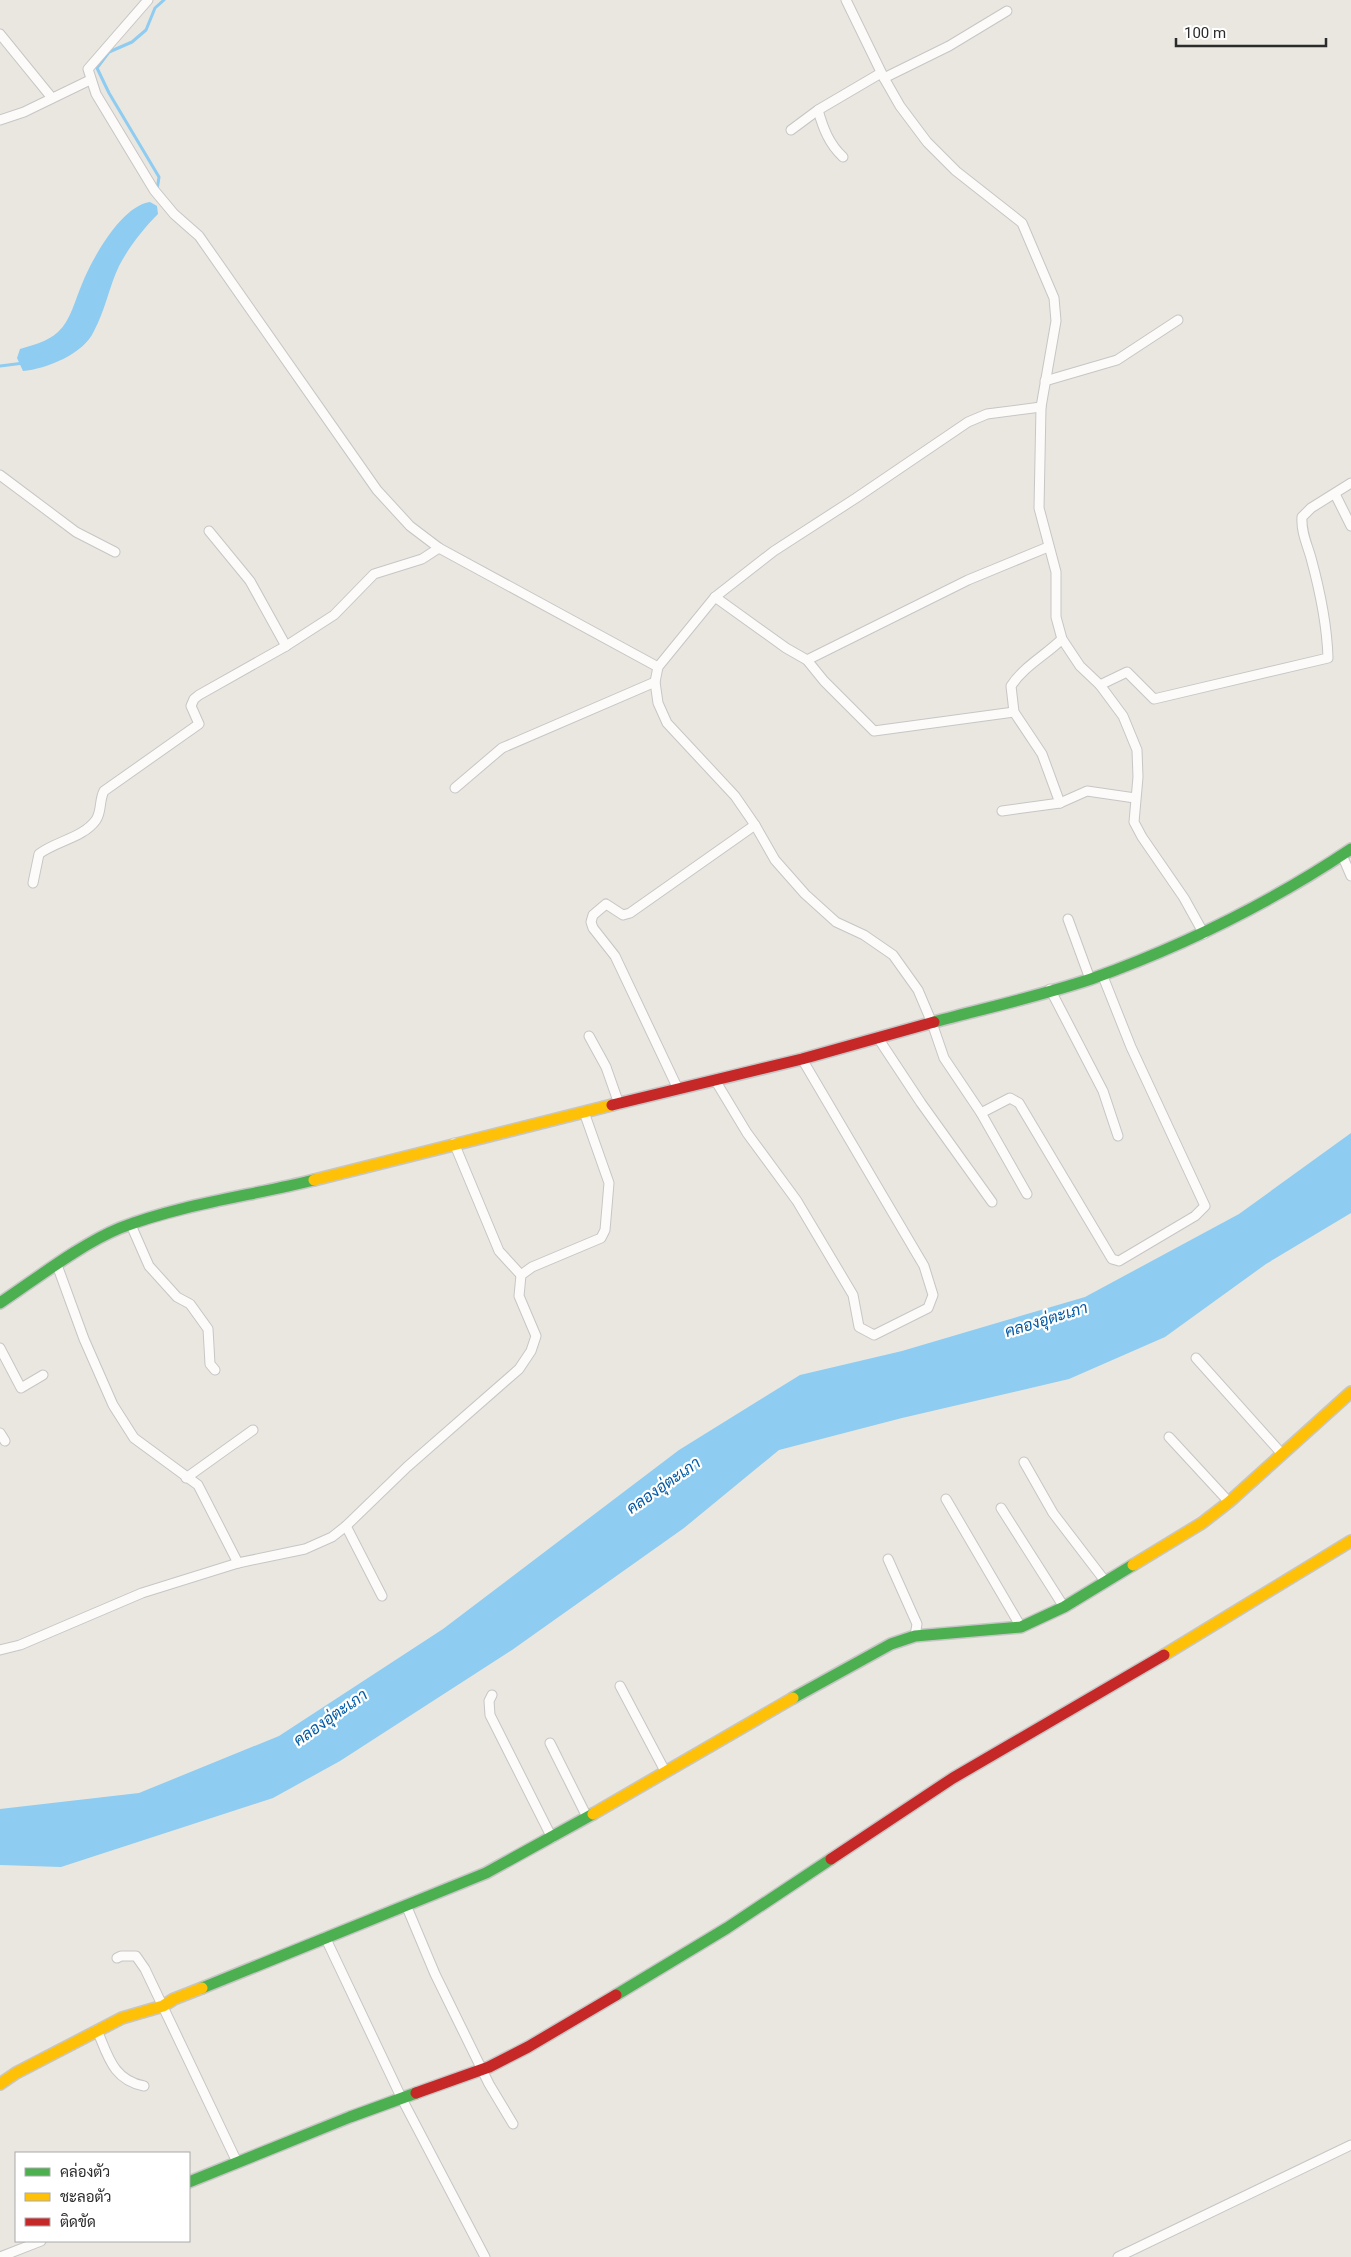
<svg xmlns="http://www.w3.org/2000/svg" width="1351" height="2257" viewBox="0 0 1351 2257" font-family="Roboto,Sarabun,sans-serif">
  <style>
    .water { fill: #8eccf1 }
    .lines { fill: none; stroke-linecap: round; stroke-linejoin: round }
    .stream { stroke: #8eccf1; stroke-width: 3 }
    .street-casing { stroke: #c7c6c6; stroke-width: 11 }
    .fast-casing { stroke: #c7c6c6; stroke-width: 14 }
    .slow-casing { stroke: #c7c6c6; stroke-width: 14 }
    .jam-casing { stroke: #c7c6c6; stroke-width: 14 }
    .street { stroke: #fcfbfa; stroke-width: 9 }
    .fast { stroke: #4caf50; stroke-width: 11 }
    .slow { stroke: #ffc107; stroke-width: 11 }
    .jam { stroke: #c62828; stroke-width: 11 }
    .labels { text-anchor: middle; stroke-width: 4.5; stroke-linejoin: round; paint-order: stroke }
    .water-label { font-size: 16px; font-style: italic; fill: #035ba6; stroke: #fff }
  </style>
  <rect width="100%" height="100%" fill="#eae7e0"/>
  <g class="water">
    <path d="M150,202L157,206L158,214C143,229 129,247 119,266C109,287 105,311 94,331C84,354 46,369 23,371L17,358L20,349C33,345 47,342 58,332C71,320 75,300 82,284C92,259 121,206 150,202Z"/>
    <path d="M1351,1133V1213L1266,1264L1165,1337L1069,1379L902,1418L779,1450L684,1528L512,1650L340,1761L273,1798L61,1867L0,1865V1809L139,1793L279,1736L443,1629L679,1450L800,1375L902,1351L1085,1297L1239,1214Z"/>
  </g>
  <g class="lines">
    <g class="stream">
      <path d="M157,190L159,177L109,93L97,68L109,52L132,42L146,30L155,8L164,0"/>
      <path d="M0,366L24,363"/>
    </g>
    <g class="street-casing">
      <g id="street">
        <path d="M148,0L88,69L96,94L154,190L174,214L199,236L377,490L410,526L439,548L658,667"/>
        <path d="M846,0L884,78L900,106L927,142L956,171L1022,223L1054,298L1056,321L1041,407L1039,508L1056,572V617L1062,639L1080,666L1100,685L1123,716L1137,750L1138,777L1134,822L1142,837L1184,898L1204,934"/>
        <path d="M0,34L52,98"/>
        <path d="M884,78L949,46L1007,11"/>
        <path d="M818,110C823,128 829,144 843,157"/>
        <path d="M0,120L24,112L90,80"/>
        <path d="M791,130L818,110L881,73"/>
        <path d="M1045,381L1117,360L1178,320"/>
        <path d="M0,475L76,532L115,552"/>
        <path d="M1335,494L1351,526"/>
        <path d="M209,531L250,581L286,646"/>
        <path d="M715,597L786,648L807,660L968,580L1048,547"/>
        <path d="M807,660L824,681L874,731L1014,712"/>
        <path d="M1100,685L1127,672L1154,699L1328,658C1327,624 1320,591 1311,558C1307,544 1301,532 1302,517L1311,508L1351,483"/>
        <path d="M455,788L502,748L655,682"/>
        <path d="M1060,803L1042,754L1014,712L1011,686C1024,666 1046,655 1062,639"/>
        <path d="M1002,811L1060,803L1087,791L1135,798"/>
        <path d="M1342,855L1351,876"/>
        <path d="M33,883L39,854C56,841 83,838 96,820C102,811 99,800 104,791L199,724L191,706L194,699L199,695L286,646L334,615L374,574L422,559L439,548"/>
        <path d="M1068,919L1090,979"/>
        <path d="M1050,989L1103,1091L1118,1136"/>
        <path d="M589,1036L606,1067L619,1104"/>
        <path d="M878,1038L921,1103L992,1202"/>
        <path d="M715,1080L747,1133L797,1201L853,1295L859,1327L874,1335L928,1308L933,1295L924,1266L802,1059"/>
        <path d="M678,1089L615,956L593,928L591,922L593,915L606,904L623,915L630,913L755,825"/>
        <path d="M981,1113L1010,1098L1019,1103L1112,1259L1119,1261L1195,1216L1205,1206L1131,1047L1102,974"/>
        <path d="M454,1143L499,1251L521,1275"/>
        <path d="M1027,1194L981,1113L944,1058L932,1023L918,990L893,955L864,935L836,922L805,894L775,860L755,825L735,796L667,723L658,703L655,682L658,667L715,597L774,551L856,498L968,422L987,414L1041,407"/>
        <path d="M131,1225L149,1266L177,1297L190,1304L208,1329L210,1364L215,1370"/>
        <path d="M57,1265L84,1339L113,1405L134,1438L198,1485L238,1563"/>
        <path d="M0,1348L21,1388L43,1375"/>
        <path d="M1196,1358L1282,1454"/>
        <path d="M0,1433L5,1441"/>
        <path d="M1169,1437L1229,1502"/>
        <path d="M1024,1462L1053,1513L1105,1581"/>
        <path d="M186,1478L253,1430"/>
        <path d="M946,1499L1021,1627"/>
        <path d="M1001,1508L1064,1607"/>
        <path d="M346,1526L382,1596"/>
        <path d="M888,1559L917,1624L915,1636"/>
        <path d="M0,1650L20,1645L142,1593L238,1563L305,1549L332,1537L346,1526L407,1467L519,1369L531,1351L536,1336L519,1296L521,1275L532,1267L601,1238L605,1230L609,1183L584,1112"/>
        <path d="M620,1686L665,1771"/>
        <path d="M492,1695L489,1701L490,1715L552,1838"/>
        <path d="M550,1743L587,1817"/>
        <path d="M406,1905L435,1974L489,2084L513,2124"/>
        <path d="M325,1937L402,2099L485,2257"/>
        <path d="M117,1958L121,1956H136L145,1969L237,2162"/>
        <path d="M97,2030C108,2056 113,2080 144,2086"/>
        <path d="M0,2257L41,2241"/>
        <path d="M1118,2257L1351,2145"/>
      </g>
    </g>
    <g class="fast-casing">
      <g id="fast">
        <path d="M934,1022C986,1008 1040,996 1091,979C1183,946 1270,903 1351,849"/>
        <path d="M0,1303C36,1279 81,1244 120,1228C182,1204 250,1196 314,1180"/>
        <path d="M793,1698L891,1644L915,1636L1021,1627L1064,1607L1133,1565"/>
        <path d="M202,1988L486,1873L593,1814"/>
        <path d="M616,1995L727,1928L831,1859"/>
        <path d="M189,2182L350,2117L416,2093"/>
      </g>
    </g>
    <g class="slow-casing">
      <g id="slow">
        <path d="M314,1180L612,1105"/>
        <path d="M1133,1565L1202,1523L1229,1502L1351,1392"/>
        <path d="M1164,1655L1351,1541"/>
        <path d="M593,1814L793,1698"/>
        <path d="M0,2084L16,2073L122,2018L163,2006L174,1999L202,1988"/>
      </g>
    </g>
    <g class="jam-casing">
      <g id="jam">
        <path d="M612,1105L802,1059L934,1022"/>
        <path d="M831,1859L953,1778L1164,1655"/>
        <path d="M416,2093L489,2067L528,2047L616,1995"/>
      </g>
    </g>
    <use href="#street" class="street"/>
    <use href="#fast" class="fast"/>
    <use href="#slow" class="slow"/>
    <use href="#jam" class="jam"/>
  </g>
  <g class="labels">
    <g class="water-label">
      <text transform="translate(1046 1319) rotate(-17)" y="6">คลองอุ่ตะเภา</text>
      <text transform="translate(663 1485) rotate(-35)" y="6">คลองอุ่ตะเภา</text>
      <text transform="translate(330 1717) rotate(-35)" y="6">คลองอุ่ตะเภา</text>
    </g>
  </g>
  <rect x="15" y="2152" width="175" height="90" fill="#ffffff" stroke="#aaaaaa"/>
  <rect x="25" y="2168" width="25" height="8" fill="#4caf50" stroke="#aaaaaa"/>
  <text x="60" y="2177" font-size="15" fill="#2b2b2b">คล่องตัว</text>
  <rect x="25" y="2193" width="25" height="8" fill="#ffc107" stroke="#aaaaaa"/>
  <text x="60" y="2202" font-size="15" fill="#2b2b2b">ชะลอตัว</text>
  <rect x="25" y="2218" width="25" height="8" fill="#c62828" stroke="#aaaaaa"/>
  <text x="60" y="2227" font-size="15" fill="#2b2b2b">ติดขัด</text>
  <path d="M1176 38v8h150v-8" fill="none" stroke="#2b2b2b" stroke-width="2.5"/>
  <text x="1184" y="38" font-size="15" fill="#2b2b2b" stroke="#ffffff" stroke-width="4" paint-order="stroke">100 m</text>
</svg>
